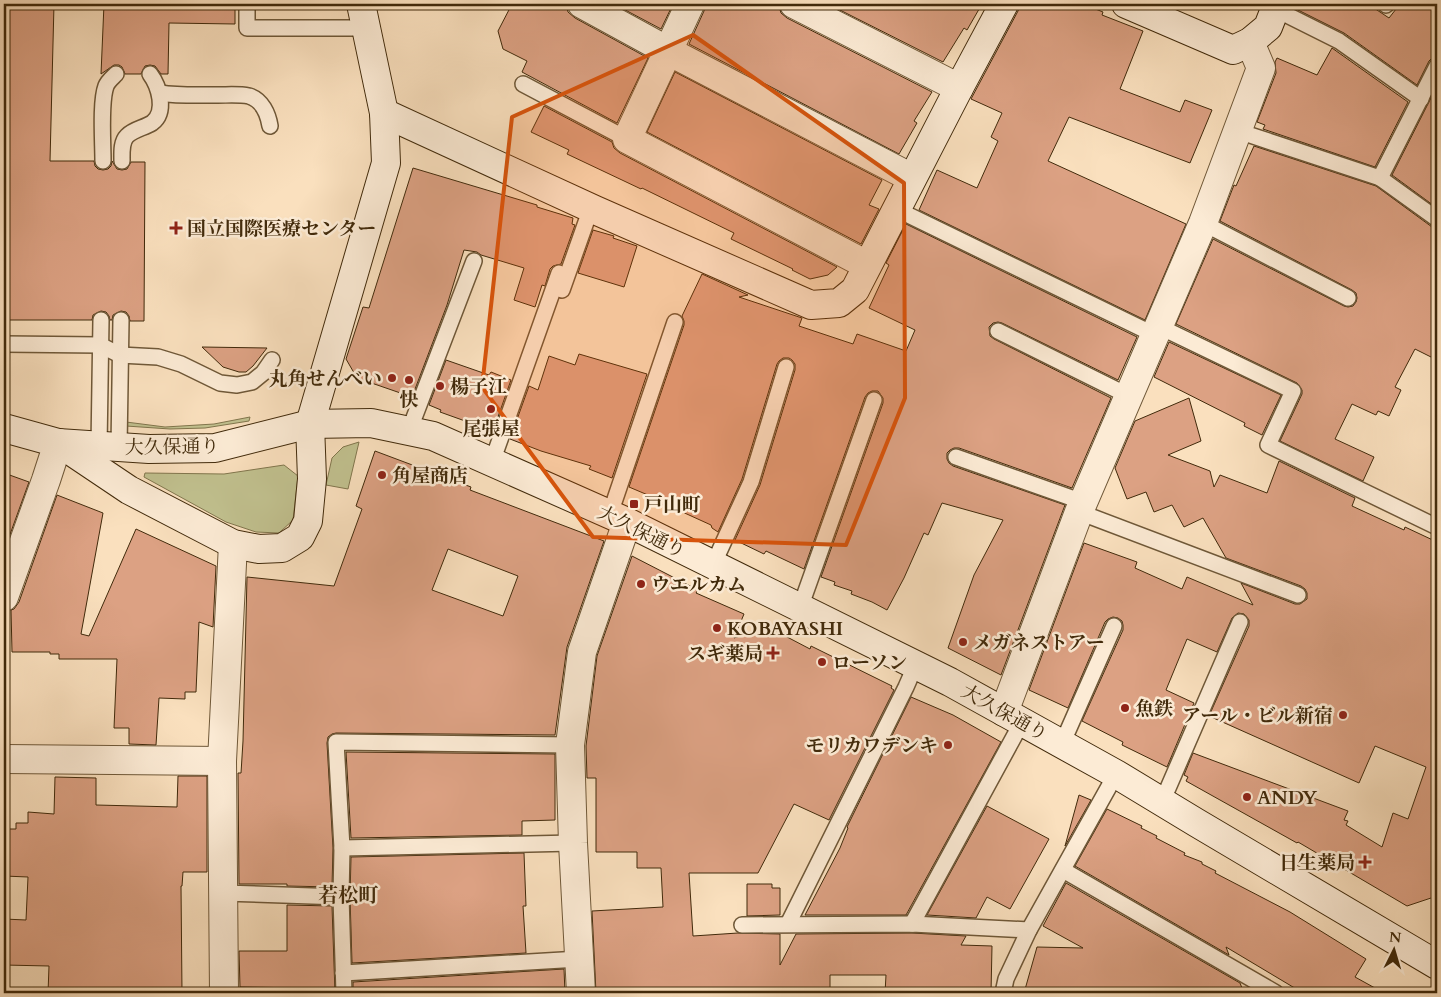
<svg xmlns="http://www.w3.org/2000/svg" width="1441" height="997" viewBox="0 0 1441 997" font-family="Cardo,'Noto Serif JP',serif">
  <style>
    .green { fill: #c1c18f; stroke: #81764d }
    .building { fill: #dca183; stroke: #412a0b; fill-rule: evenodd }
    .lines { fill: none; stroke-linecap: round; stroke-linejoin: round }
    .lane-casing { stroke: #6f5838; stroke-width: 18 }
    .street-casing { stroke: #6f5838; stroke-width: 30 }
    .secondary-casing { stroke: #412a0b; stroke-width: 30 }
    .lane { stroke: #fcebd5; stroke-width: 15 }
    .street { stroke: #fcebd5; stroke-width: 28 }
    .secondary { stroke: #fcebd5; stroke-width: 28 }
    .marked { fill: #d7540c; fill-opacity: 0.2; stroke: #d7540c; stroke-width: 4; stroke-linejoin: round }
    .poi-dot { fill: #8f2418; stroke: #fcebd5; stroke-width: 2 }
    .labels { text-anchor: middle; stroke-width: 5; stroke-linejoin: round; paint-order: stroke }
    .poi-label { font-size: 19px; font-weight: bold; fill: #412a0b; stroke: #fcebd5; text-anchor: start }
    .street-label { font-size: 19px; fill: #412a0b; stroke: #fcebd5 }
    .neighbourhood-label { font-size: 20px; font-weight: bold; fill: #412a0b; stroke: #fcebd5 }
  </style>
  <rect width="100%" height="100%" fill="#fae0be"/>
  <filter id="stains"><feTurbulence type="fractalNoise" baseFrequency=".004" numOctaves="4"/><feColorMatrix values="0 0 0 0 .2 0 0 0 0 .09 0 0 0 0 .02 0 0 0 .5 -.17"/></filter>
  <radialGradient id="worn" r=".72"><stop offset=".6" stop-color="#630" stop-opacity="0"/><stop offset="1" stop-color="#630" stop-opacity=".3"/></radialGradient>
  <g class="green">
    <path d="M250,417L249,421L205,428L170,429L126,426V422L165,427L214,424Z"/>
    <path d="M359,442L348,489L326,485L332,458L343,447Z"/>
    <path d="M284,465L298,476L293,520L279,533L256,532L226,522L144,477L145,473L224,474Z"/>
  </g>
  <g class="building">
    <path d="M4,4H54L50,161H94L95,166L98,169L103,170L108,169L111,166L112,161L117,169L122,170L127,169L131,162H145L144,321H130L129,316L126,312L121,311L113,315L112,320H110L109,316L106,312L101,311L93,315L92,320H4Z"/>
    <path d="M104,4H235V24L169,23L168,74H161L155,66L150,65L145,66L141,74H125L122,67L119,65H114L101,74Z"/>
    <path d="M512,4H566L568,12L575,18L648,58L617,123L522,72L527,61L503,49L498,31Z"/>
    <path d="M614,4H673L661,29Z"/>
    <path d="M705,4H775L779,6L781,13L787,18L932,92L914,121L917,123L899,154L689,44L704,11Z"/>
    <path d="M828,4H982L967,30L964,28L943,62Z"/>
    <path d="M1020,4H1083L1103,12L1102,15L1143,31L1120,89L1180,112L1185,100L1212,110L1190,163L1069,117L1048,161L1186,224L1145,320L919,210L937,170L977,188L998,141L991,137L1002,113L971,99L1018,11Z"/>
    <path d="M1292,4H1368L1389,18L1400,4H1437V57L1432,58L1429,61L1417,85L1344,33L1292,7Z"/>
    <path d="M1332,48L1408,102L1375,167L1263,129L1265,125L1257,122L1276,73L1275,62L1277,58L1317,75Z"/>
    <path d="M675,72L882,180L869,205L879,209L861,244L647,132Z"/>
    <path d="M1437,86V208L1392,175Z"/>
    <path d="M544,106L612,142L614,148L620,153L837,267L828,275L810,279L792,270L793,269L731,239L734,233L642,188L641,189L567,154L569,150L531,132Z"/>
    <path d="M1254,146L1376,186L1432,227L1437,228V360L1415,349L1395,387L1401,390L1389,416L1378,411L1376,415L1352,404L1335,439L1374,457L1363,481L1280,441L1302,394V390L1297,383L1176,324L1213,239L1344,306L1348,307L1353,306L1356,302L1357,298L1356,293L1352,290L1220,221L1234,185L1236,186Z"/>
    <path d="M413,168L537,205V207L573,218L572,224L575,225L561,264L553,266L550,269L545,286L542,285L535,307L514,300L524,268L481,255L477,252L464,250L447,305L412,397L357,378L346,359L363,307L369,308Z"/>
    <path d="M906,224L1137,337L1118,380L1002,323L998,322L993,323L989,327L990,336L994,339L1111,398L1072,488L959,448H954L950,450L947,453V459L949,463L953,466L1065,505L1001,675L948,648L974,575L1003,520L942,503L928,535L924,533L904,578L887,610L872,602L851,594L852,591L834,585L835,582L821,577L883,403V398L878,391H872L868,393L865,397L804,569L766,551L764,554L735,540L760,485L795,370V364L792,360L789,358H783L779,361L777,364L742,479L718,532L712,528L711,525L678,510L677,511L654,501L655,498L629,487L684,325V321L682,316L702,274L748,295L739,297L802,318L799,326L853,344L857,334L906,351L915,330L869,308L889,265L886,263Z"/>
    <path d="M593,230L614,236L613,238L637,246L624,287L578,273Z"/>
    <path d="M1169,342L1281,395L1262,435L1244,426L1245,423L1154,377Z"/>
    <path d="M202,347L267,348L253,366L246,372H239L223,367Z"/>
    <path d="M579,354L647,374L612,478L589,469L591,466L541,451L510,439L529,386L538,390L549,356L575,365Z"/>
    <path d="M446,360L489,375L491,372L511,380L493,431L440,412L441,410L429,405Z"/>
    <path d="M1189,398L1201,441L1168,455L1210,471L1214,487L1220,475L1267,493L1279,461L1355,498L1352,506L1404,530L1405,527L1437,542V896L1407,906L1298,842L1297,843L1186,781L1188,777L1184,775L1193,753L1348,811L1344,820L1348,821L1346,825L1382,847L1393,813L1408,819L1426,767L1375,746L1359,783L1209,716L1249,626V620L1244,614L1238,613L1232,618L1217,652L1187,639L1166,690L1194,703L1167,767L1122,745L1123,742L1082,721L1123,630V625L1122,621L1118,618L1113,617L1108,619L1105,622L1068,708L1029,690L1084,543L1137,562L1135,568L1182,589L1187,577L1253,605L1241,583L1295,604H1300L1307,599V593L1305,589L1301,586L1226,558L1203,518L1184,527L1172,505L1154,512L1146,492L1127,499L1115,468L1135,421Z"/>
    <path d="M375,451L471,487L470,490L604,541L567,647L555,735L336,733L332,734L328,737L327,743L333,848L332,887L287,886V884H239L238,773H241L243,741L247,577L334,586L362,509L356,506ZM448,549L518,576L503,616L432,590Z"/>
    <path d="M4,473L29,482L4,551Z"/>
    <path d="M57,495L103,513L81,634L89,636L136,529L216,566L213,627L199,622L196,692H185V699L159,698L156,745L129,744V728H114L117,659H59V654H50V652H12L11,610L14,609L19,602Z"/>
    <path d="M632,556L698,590L696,593L744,614L734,638L768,627L810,649L811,646L892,686L891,688L894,690L829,820L794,804L758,873H689L693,936L738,933L780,934V965L796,934L912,933L966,936L961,945L992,946L991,993H885L886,975H830V993H596L592,911L663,907L661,868H637V852H596V778H587L586,746L597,656Z"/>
    <path d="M911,697L953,715L1001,742L906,915H805L840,848L848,828L847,827Z"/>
    <path d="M346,752L555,754V820L522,821V835L351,838Z"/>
    <path d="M178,776H207V872H183L182,886H181L182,993H48L49,966L4,965V919L26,920L28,877L4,876L6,829H16V823H28V812L54,814L55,777L96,778V805L177,807Z"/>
    <path d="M1079,795L1091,800L1065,846Z"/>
    <path d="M987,806L1049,839L1010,909L987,897L976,918L927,915Z"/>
    <path d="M1107,809L1142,826L1141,828L1157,836L1156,838L1185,853L1184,855L1202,862V864L1216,871L1215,873L1290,912L1366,959L1355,977L1384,993H1303L1226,947L1229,955L1075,866Z"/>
    <path d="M524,853L526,906H523L526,953L352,963L350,897L351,857Z"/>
    <path d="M1066,883L1240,983L1244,993H1024L1037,947L1083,948L1043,926Z"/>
    <path d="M747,884H772V888H780V915L747,916Z"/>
    <path d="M287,905L332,906L335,993H307V988L240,987L239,951H287Z"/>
    <path d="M564,969L565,993H353V982Z"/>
  </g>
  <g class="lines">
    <g class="lane-casing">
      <g id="lane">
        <path d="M247,4V28H366"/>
        <path d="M1386,5L1387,4"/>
        <path d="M1275,9L1339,41L1421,99"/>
        <path d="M523,84L627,139"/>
        <path d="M160,93C179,96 198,95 218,95C228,95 239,94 249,96C262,100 268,114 270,126"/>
        <path d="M1238,131L1380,178L1437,219"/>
        <path d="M103,161C103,142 100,102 106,86C108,81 112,78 116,74"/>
        <path d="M122,161C122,153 121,142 127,136C134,129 144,128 152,123C167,112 159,86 150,74"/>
        <path d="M1380,178L1437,66"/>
        <path d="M896,209L1155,335"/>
        <path d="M1203,223L1348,298"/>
        <path d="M562,290L591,208"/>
        <path d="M1158,326L1293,391L1268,445L1437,527"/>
        <path d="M998,331L1129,396"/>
        <path d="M4,344L100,345L120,355L158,357L181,364L220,383L237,385L252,382L263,373L272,360"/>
        <path d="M409,431L474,261"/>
        <path d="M99,446L101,320"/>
        <path d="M119,447L121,320"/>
        <path d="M956,457L1083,502"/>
        <path d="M492,462L559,273"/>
        <path d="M1079,512L1298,595"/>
        <path d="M610,514L675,322"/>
        <path d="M713,565L751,482L786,367"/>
        <path d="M800,608L874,400"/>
        <path d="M1062,744L1114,626"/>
        <path d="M1162,802L1240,622"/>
        <path d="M342,848L573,843"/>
        <path d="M1063,870L1276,993"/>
        <path d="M223,893L341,897"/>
        <path d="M788,924L906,687L916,664"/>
        <path d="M912,924L1022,722"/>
        <path d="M742,925L912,924L1029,930"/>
        <path d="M343,973L579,959"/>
        <path d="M344,993L341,897L342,848L336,742L570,745"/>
        <path d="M1003,993L1006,979L1029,930L1116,774"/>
      </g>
    </g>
    <g class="street-casing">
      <g id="street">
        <path d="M582,4L668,51L912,178"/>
        <path d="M690,4L627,139L867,265"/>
        <path d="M794,4L959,88"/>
        <path d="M4,597L46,480L58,443"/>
        <path d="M1004,712L1079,512L1203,223L1261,68L1250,42"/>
        <path d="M4,759L222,761"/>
        <path d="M224,993L222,761L233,544"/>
        <path d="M581,993L573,843L570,745L582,652L627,522"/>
      </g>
    </g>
    <g class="secondary-casing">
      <g id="secondary">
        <path d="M1126,4L1233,50L1250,42L1268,27L1277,4"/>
        <path d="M384,113L595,210L811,305L839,303L855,290L959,88L1004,4"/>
        <path d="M4,428L58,443L149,449L215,448L310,424L371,423L433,436L627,522L950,682L1116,774L1197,823L1437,965"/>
        <path d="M59,443L129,490L233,544L259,549L282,548L300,537L308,521L312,479L310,424L386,163L384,113L361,4"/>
      </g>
    </g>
    <use href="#lane" class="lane"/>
    <use href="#street" class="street"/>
    <use href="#secondary" class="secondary"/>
  </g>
  <path class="marked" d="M693,35L904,183L905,398L846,545L593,537L482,387L512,117Z"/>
  <g class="poi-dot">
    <path d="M173.5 220.5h5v5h5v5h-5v5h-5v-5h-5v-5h5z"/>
    <circle cx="392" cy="378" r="5"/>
    <circle cx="409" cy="380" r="5"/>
    <circle cx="440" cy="386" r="5"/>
    <circle cx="491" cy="409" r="5"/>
    <circle cx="382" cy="475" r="5"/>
    <rect x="629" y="499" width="10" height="10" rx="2.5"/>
    <circle cx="641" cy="584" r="5"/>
    <circle cx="717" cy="628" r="5"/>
    <circle cx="963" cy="642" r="5"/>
    <path d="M770.5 645.5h5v5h5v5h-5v5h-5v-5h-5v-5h5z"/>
    <circle cx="822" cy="662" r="5"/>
    <circle cx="1125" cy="708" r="5"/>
    <circle cx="1343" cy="715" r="5"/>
    <circle cx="948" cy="745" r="5"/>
    <circle cx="1247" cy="797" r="5"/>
    <path d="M1362.5 854.5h5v5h5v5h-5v5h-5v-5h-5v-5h5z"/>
  </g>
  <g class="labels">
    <g class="poi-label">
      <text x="187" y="235">国立国際医療センター</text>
      <text x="382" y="385" text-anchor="end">丸角せんべい</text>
      <text x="450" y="393">楊子江</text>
      <text x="409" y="406" text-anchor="middle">快</text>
      <text x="491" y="435" text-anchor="middle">尾張屋</text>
      <text x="392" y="482">角屋商店</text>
      <text x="644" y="511">戸山町</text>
      <text x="651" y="591">ウエルカム</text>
      <text x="727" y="635">KOBAYASHI</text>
      <text x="973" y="649">メガネストアー</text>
      <text x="763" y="660" text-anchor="end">スギ薬局</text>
      <text x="832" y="669">ローソン</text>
      <text x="1135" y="715">魚鉄</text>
      <text x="1333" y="722" text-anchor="end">アール・ビル新宿</text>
      <text x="938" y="752" text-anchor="end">モリカワデンキ</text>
      <text x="1257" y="804">ANDY</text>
      <text x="1355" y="869" text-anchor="end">日生薬局</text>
    </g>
    <g class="street-label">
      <text transform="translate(172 446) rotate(-1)" y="7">大久保通り</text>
      <text transform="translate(642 531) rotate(26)" y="7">大久保通り</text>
      <text transform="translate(1005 712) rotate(29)" y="7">大久保通り</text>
    </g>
    <g class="neighbourhood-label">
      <text x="348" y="902">若松町</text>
    </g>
  </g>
  <rect width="1441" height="997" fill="none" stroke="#fae0be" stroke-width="20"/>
  <rect x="5" y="5" width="1431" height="987" fill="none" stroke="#412a0b" stroke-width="2.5"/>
  <rect x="10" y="10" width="1421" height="977" fill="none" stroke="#412a0b"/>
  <g transform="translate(1394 950) rotate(5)" stroke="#fcebd5" stroke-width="4" paint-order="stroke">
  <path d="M0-4L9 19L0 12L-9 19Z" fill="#412a0b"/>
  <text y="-8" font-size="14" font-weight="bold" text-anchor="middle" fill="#412a0b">N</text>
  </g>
  <rect width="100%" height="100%" filter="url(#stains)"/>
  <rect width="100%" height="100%" fill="url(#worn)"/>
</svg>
